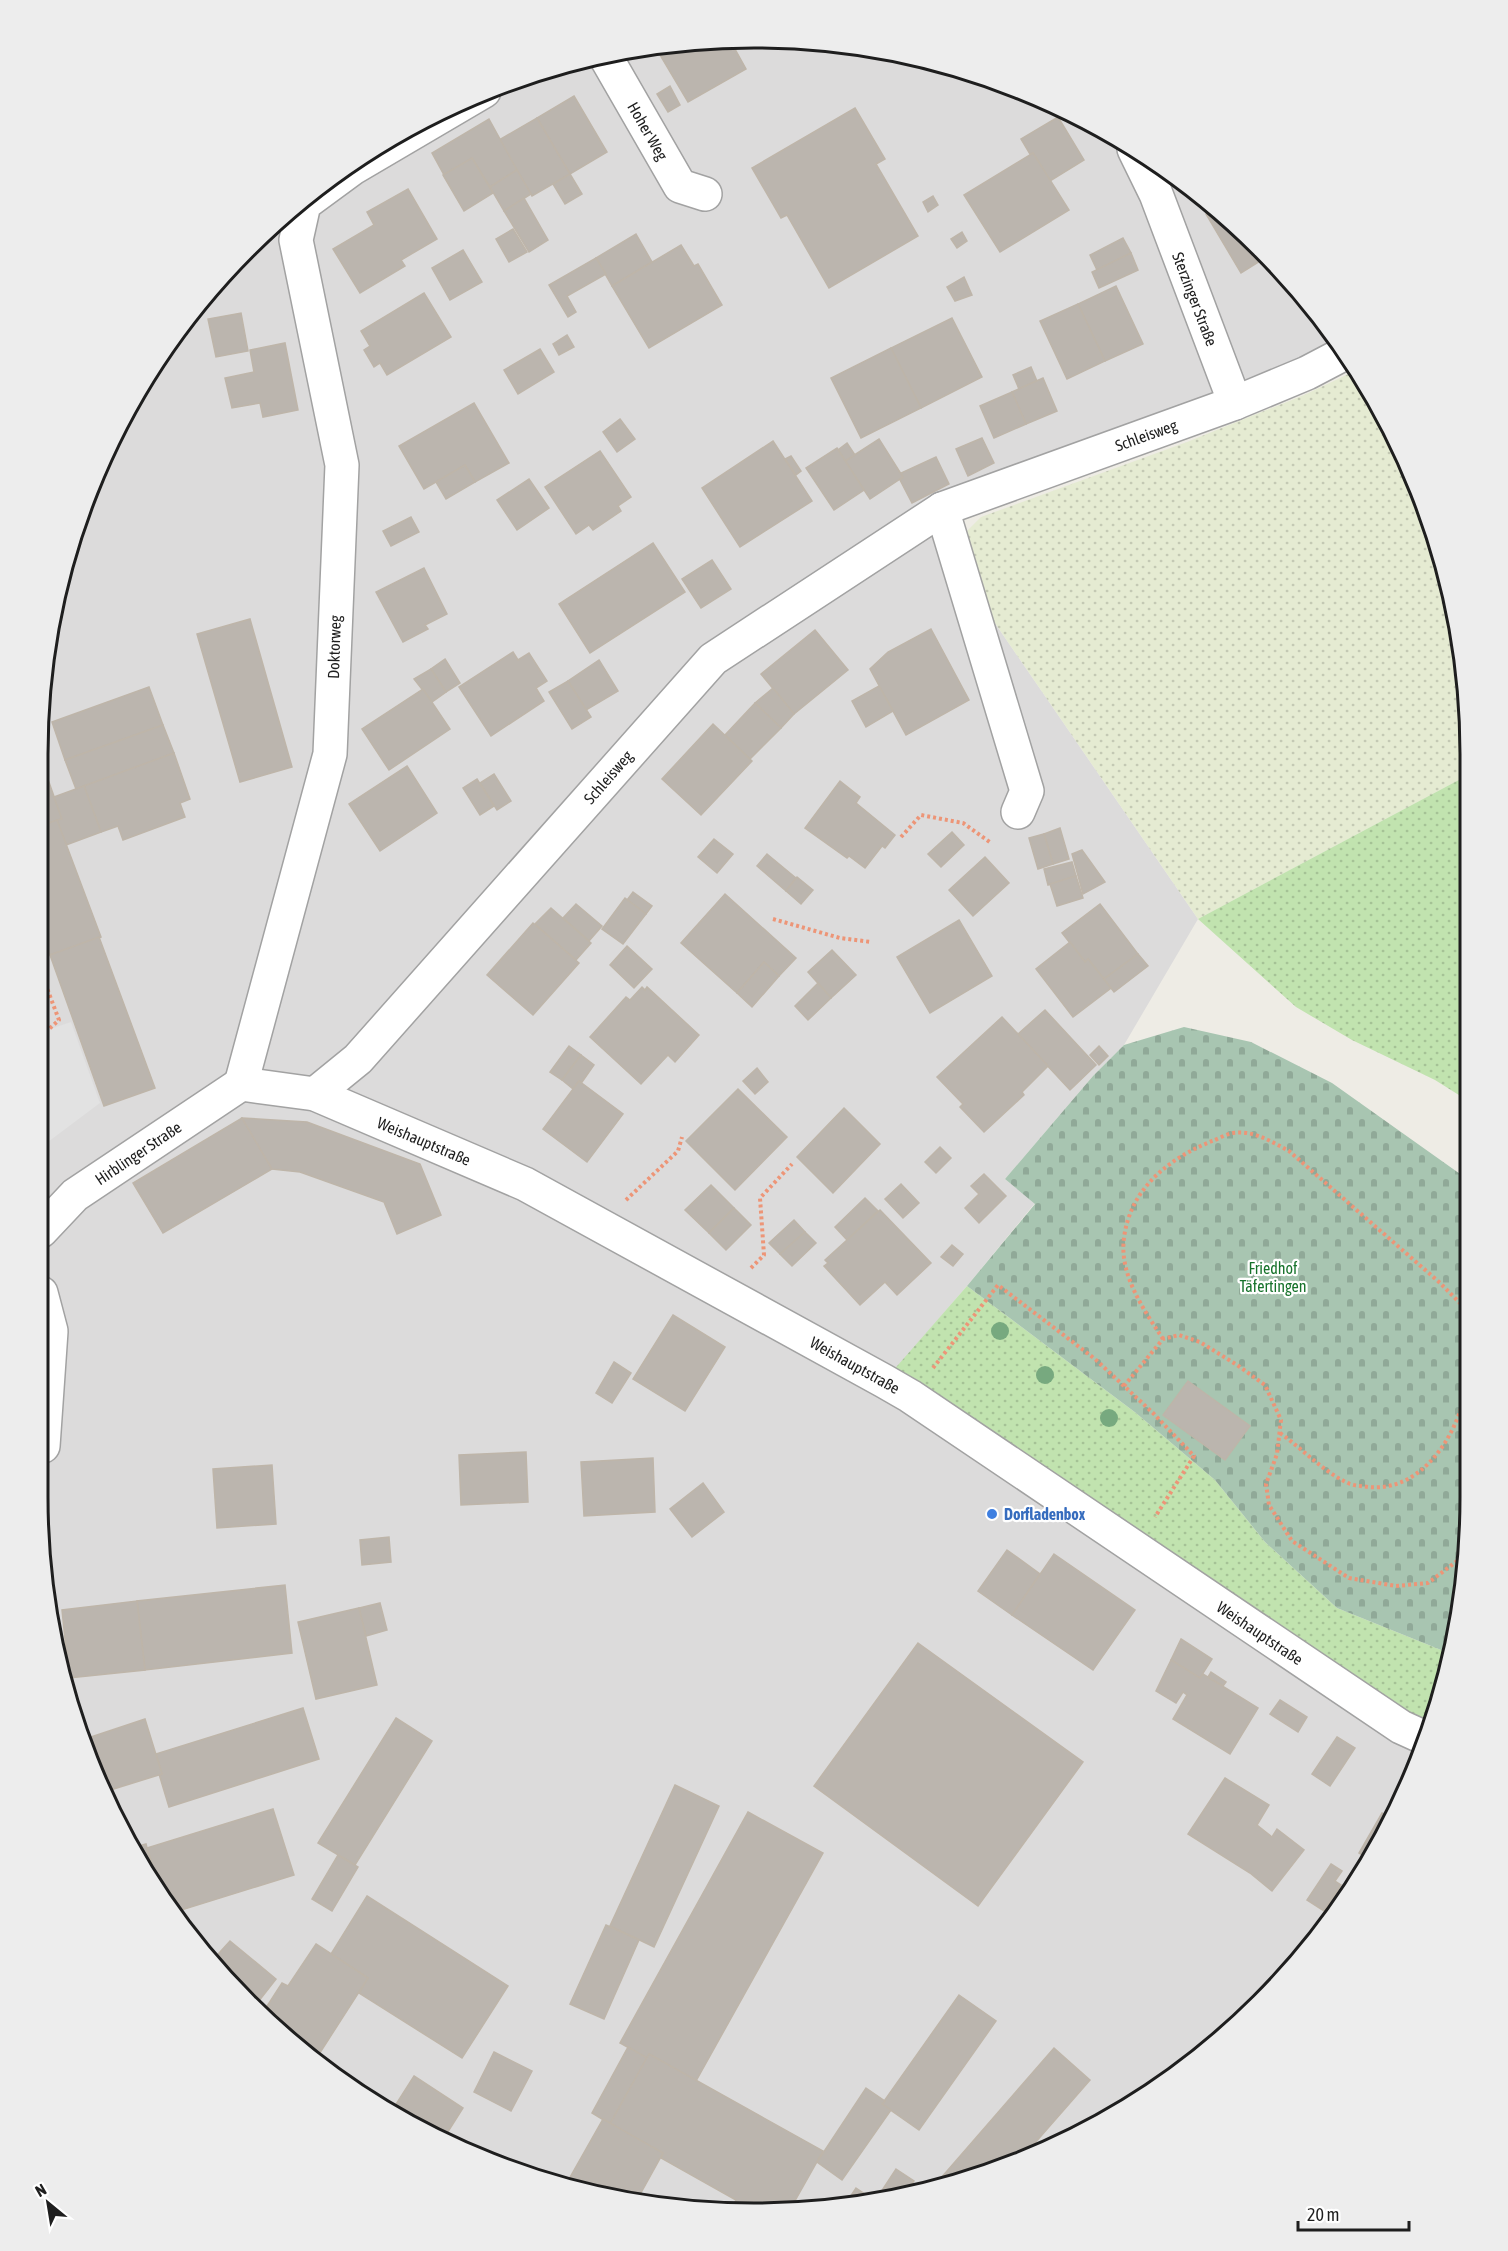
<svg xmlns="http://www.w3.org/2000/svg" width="1508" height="2251" viewBox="0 0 1508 2251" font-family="'Asap Condensed',sans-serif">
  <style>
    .residential { fill: #dcdbdb }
    .farmland { fill: url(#farmland-dots) }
    .grass { fill: url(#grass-dots) }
    .cemetery { fill: url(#cemetery-stones) }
    .parking { fill: #e2e2e2 }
    .building { fill: #bbb5ae; stroke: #beb5a9; stroke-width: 1.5 }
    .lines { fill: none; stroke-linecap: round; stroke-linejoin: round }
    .minor-casing { stroke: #a2a2a2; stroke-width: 36 }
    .path { stroke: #ed9577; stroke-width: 4; stroke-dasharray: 3 3; stroke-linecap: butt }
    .minor { stroke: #fff; stroke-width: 33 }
    .tree { fill: #77a97f }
    .shop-dot { fill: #3f7fe0; stroke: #fff; stroke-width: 2 }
    .labels { text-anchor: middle; stroke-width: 4.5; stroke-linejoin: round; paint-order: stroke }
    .street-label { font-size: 16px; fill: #1e1e1e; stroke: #fff }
    .park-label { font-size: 16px; fill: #16722b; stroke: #fff }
    .shop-label { font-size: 16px; font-weight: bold; fill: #366cbe; stroke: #fff; text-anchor: start }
    .rim { fill: none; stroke: #1e1e1e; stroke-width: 3 }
  </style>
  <defs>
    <pattern id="farmland-dots" width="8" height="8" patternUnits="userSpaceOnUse" patternTransform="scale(1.5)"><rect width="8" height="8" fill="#e5ebd2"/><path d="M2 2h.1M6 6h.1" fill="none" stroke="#c4c9b4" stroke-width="1.8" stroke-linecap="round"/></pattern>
    <pattern id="grass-dots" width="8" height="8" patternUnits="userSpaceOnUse" patternTransform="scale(1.5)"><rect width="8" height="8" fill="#c1e3af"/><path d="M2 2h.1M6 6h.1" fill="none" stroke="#a5c296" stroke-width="1.8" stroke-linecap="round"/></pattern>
    <pattern id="cemetery-stones" width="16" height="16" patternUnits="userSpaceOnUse" patternTransform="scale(1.5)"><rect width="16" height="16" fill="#a8c5b1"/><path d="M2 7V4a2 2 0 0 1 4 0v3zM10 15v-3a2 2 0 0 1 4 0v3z" fill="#90a998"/></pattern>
  </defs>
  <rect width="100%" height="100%" fill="#eeece5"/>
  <path class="residential" d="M754,38L893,51L1028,92L1152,158L1260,247L1347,352L942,509L986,610L1198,919L1124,1045L1093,1076L1005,1179L1035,1203L967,1286L885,1381L1423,1737L1396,1814L1350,1895L1261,2003L1112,2118L985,2175L894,2200L707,2212L569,2189L480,2159L318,2065L216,1970L158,1895L75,1727L44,1591L38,754L51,615L112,437L185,318L247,248L356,158L479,92L614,51Z"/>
  <path class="farmland" d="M1357,370L1416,479L1457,614L1470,754V774L1198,919L986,610L956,542L981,517L1187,442L1304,395Z"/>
  <g class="grass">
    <path d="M1470,774V1102L1435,1080L1352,1040L1296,1007L1198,919Z"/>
    <path d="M967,1286L1136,1413L1215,1480L1265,1542L1337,1608L1451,1654L1423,1737L884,1381Z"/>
  </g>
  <path class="cemetery" d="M1184,1027L1251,1042L1332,1083L1470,1181V1497L1457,1636L1451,1654L1337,1608L1265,1542L1215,1480L1136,1413L967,1286L1035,1204L1005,1179L1093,1076L1124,1045Z"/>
  <path class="parking" d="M71,1022L100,1103L40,1148V1029L41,1032Z"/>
  <g class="building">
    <path d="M730,40L746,69L688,102L656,48Z"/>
    <path d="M670,86L680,105L668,112L657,94Z"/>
    <path d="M574,96L607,152L570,174L537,118Z"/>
    <path d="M855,108L885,159L876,164L918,236L829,288L787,215L781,218L752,168Z"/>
    <path d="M1058,117L1084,160L1050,181L1033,153L1030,154L1021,139Z"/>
    <path d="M537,118L570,174L532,196L499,140Z"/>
    <path d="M489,119L517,170L490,187L472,158L444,175L432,153Z"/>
    <path d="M1033,153L1069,210L1000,252L964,195Z"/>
    <path d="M472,158L493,193L464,211L443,175Z"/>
    <path d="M517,170L531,194L504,211L490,187Z"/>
    <path d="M570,174L582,194L565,204L553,184Z"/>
    <path d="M408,189L437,239L401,260L405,266L360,293L333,249L374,225L367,212Z"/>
    <path d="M933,196L938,205L928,212L923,202Z"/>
    <path d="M524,198L548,240L529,252L504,211Z"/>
    <path d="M1214,209L1260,247L1268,256L1241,273L1206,214Z"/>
    <path d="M513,229L527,252L509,262L496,239Z"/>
    <path d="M962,232L967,241L957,248L951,239Z"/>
    <path d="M636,234L652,262L612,286L596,258Z"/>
    <path d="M1123,238L1131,253L1097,270L1090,255Z"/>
    <path d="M681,245L694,266L698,264L722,305L649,348L612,286Z"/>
    <path d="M463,250L482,282L450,300L432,268Z"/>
    <path d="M1131,253L1138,270L1099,288L1092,272Z"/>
    <path d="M596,258L606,274L567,296L576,312L568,317L549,285Z"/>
    <path d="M964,277L972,295L955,301L947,287Z"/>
    <path d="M1116,286L1143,344L1105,361L1078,304Z"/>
    <path d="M424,293L451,337L387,375L380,363L374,367L364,350L370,346L361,331Z"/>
    <path d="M1078,304L1105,361L1067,379L1040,321Z"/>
    <path d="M241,313L248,351L216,357L208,319Z"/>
    <path d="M952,318L982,377L921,408L891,348Z"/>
    <path d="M567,335L574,347L559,355L553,344Z"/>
    <path d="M285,343L298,410L263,417L260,403L232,408L225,378L254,372L250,350Z"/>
    <path d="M891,348L921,408L861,438L831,378Z"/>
    <path d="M540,349L554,372L518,394L504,370Z"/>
    <path d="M1031,367L1037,381L1019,389L1013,375Z"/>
    <path d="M1043,378L1057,411L1026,424L1012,392Z"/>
    <path d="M1012,392L1026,424L994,438L980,406Z"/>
    <path d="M474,403L509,463L475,482L465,465L424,489L399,446Z"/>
    <path d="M620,419L635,439L617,452L603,432Z"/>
    <path d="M982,438L994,463L968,476L956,449Z"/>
    <path d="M879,439L903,477L870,499L845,461Z"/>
    <path d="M773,441L812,501L740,547L702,488Z"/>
    <path d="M847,443L855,455L845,461L838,450Z"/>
    <path d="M837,448L864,490L834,510L806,468Z"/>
    <path d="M600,451L631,497L618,506L621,511L593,530L589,525L576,534L545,487Z"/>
    <path d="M791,456L801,471L796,475L785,459Z"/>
    <path d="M936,457L949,484L912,503L900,480L903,477L901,473Z"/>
    <path d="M465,465L475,482L446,499L436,482Z"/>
    <path d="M529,479L549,508L517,530L497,500Z"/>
    <path d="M411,517L419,532L391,546L383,531Z"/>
    <path d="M653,543L685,592L590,653L559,604Z"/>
    <path d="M712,560L731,589L701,608L682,579Z"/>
    <path d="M424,568L447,614L425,625L428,629L403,642L376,592Z"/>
    <path d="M250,619L292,767L240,782L197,634Z"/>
    <path d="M931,629L969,700L906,735L870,669L888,652Z"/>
    <path d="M815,630L848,670L794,714L761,674Z"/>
    <path d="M513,652L518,660L529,653L547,681L536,688L544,701L491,736L459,687Z"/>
    <path d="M445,659L460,683L446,692L431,669Z"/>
    <path d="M599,660L618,691L586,710L568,681Z"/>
    <path d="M431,669L446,692L432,702L414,679Z"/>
    <path d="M568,681L591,717L572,729L549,692Z"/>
    <path d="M879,686L893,711L866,727L852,701Z"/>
    <path d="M149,687L163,725L65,760L52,722Z"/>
    <path d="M773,688L794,714L781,728L755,703Z"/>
    <path d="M423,689L450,729L389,770L362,729Z"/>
    <path d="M755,703L781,728L750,759L725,735Z"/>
    <path d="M713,724L752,761L701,815L662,779Z"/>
    <path d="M163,725L174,753L76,789L65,760Z"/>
    <path d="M174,753L190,799L180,803L185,817L123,840L118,826L101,832L84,786Z"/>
    <path d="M407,766L437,813L380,851L349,804Z"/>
    <path d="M45,771L62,819L38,827V774Z"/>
    <path d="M494,774L511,801L497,810L480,783Z"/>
    <path d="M477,779L494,806L480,815L463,788Z"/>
    <path d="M840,781L860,797L856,803L895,835L885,848L882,846L865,868L849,856L847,858L805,828Z"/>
    <path d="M84,786L101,832L66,845L57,820L62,819L54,797Z"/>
    <path d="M57,820L101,937L50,955L39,925L38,827Z"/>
    <path d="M1060,828L1069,859L1053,864L1044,834Z"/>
    <path d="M952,832L964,845L941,867L928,854Z"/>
    <path d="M1044,834L1053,864L1038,869L1029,838Z"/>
    <path d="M714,839L733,854L717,873L698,857Z"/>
    <path d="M1082,850L1105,882L1083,894L1072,854Z"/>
    <path d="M767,854L796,878L786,891L757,866Z"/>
    <path d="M985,857L1009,883L973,916L949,890Z"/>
    <path d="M1072,862L1076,876L1048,885L1044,869Z"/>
    <path d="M1076,876L1083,898L1057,906L1050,884Z"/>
    <path d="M797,877L813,890L801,904L786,891Z"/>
    <path d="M633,892L652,906L646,914L627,900Z"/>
    <path d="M725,894L796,958L779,976L764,962L737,993L681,943Z"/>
    <path d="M625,898L646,914L623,944L602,929Z"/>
    <path d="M576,904L602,926L589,941L563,918Z"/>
    <path d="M1100,904L1138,954L1104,979L1088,959L1085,962L1062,933Z"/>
    <path d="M551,908L591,943L576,960L535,924Z"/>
    <path d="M959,920L992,976L930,1013L897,957Z"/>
    <path d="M533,923L579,963L533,1015L487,975Z"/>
    <path d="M99,937L155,1088L104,1106L50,955Z"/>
    <path d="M1070,942L1085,962L1088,959L1111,988L1073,1017L1036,969Z"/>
    <path d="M627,946L652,969L634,988L610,965Z"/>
    <path d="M832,950L856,975L831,998L808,972Z"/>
    <path d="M1138,954L1148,966L1114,992L1104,979Z"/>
    <path d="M764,962L779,976L752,1007L737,993Z"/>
    <path d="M818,983L831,998L808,1020L795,1006Z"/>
    <path d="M642,987L645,990L647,987L699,1035L675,1062L668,1055L641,1084L590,1037L626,997L630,1000Z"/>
    <path d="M1045,1010L1096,1065L1070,1090L1018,1034Z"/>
    <path d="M1002,1017L1048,1066L1022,1092L1024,1095L984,1132L960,1107L963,1104L937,1077Z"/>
    <path d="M569,1046L581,1055L562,1080L550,1072Z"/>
    <path d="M1099,1046L1108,1056L1099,1065L1090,1055Z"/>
    <path d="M581,1055L594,1065L582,1082L579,1081L573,1089L562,1080Z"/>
    <path d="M757,1068L768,1082L755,1094L743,1081Z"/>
    <path d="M579,1081L623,1114L587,1162L543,1129Z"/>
    <path d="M738,1089L787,1137L735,1190L686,1141Z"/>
    <path d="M844,1108L880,1144L833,1193L797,1157Z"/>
    <path d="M242,1118L272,1169L163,1233L133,1183Z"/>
    <path d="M242,1118L307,1122L420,1164L441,1215L397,1234L384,1202L300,1172L272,1169Z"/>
    <path d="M940,1147L951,1158L936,1173L925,1162Z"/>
    <path d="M984,1174L1006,1196L979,1223L965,1208L979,1194L971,1186Z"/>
    <path d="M901,1184L919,1203L903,1218L885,1199Z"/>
    <path d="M711,1185L734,1208L709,1233L685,1210Z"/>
    <path d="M865,1198L878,1211L847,1240L835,1227Z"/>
    <path d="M734,1208L751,1225L726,1250L709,1233Z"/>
    <path d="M880,1210L931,1263L897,1295L885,1282L860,1305L824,1266L828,1263L825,1260Z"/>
    <path d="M794,1220L805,1232L780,1254L769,1243Z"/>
    <path d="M805,1232L816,1243L792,1266L780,1254Z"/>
    <path d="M952,1245L963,1254L953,1266L941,1257Z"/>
    <path d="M673,1315L725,1347L685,1411L633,1379Z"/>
    <path d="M614,1362L631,1373L612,1403L596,1393Z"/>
    <path d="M1188,1381L1250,1426L1225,1460L1163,1415Z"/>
    <path d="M526,1452L528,1502L461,1505L459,1455Z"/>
    <path d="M653,1458L655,1512L584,1516L581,1462Z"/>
    <path d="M272,1465L276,1524L217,1528L213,1469Z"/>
    <path d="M703,1483L724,1512L692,1537L670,1509Z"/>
    <path d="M389,1537L391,1562L362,1565L360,1540Z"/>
    <path d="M1007,1550L1040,1574L1012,1615L978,1591Z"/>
    <path d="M1054,1554L1135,1610L1093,1670L1012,1615Z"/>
    <path d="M285,1585L292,1653L145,1670L137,1601Z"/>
    <path d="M137,1601L145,1670L69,1678L62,1610Z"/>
    <path d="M380,1603L387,1630L366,1636L359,1608Z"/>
    <path d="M359,1608L377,1685L316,1699L298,1622Z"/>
    <path d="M1181,1639L1212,1659L1200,1678L1171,1660Z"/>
    <path d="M918,1643L1083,1762L978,1906L814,1786Z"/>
    <path d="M1171,1660L1200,1678L1203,1674L1258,1708L1230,1754L1173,1719L1187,1695L1183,1692L1176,1703L1156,1691Z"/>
    <path d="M1211,1672L1226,1682L1223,1686L1208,1677Z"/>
    <path d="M1280,1700L1307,1717L1298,1732L1270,1714Z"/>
    <path d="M303,1708L319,1759L169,1807L159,1774H162L156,1754Z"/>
    <path d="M396,1718L432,1741L355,1865L318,1843Z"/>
    <path d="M145,1719L162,1774L107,1791L82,1740Z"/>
    <path d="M1337,1737L1355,1748L1330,1786L1312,1774Z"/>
    <path d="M1225,1778L1269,1805L1257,1825L1272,1837L1277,1829L1304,1850L1272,1891L1250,1873L1188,1834Z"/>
    <path d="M675,1785L719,1806L654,1947L610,1926Z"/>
    <path d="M273,1809L294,1875L172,1913L163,1901L147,1848Z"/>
    <path d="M748,1812L823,1853L696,2081L649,2054L647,2058L620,2043Z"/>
    <path d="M1382,1813L1393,1819L1370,1860L1359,1853Z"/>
    <path d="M146,1844L147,1848L163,1901L135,1847Z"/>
    <path d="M338,1855L358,1867L332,1911L312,1899Z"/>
    <path d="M1331,1864L1342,1871L1335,1881L1341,1885L1324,1911L1307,1900Z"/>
    <path d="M367,1896L508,1986L462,2058L359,1993L368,1978L331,1954Z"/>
    <path d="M606,1925L639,1940L604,2019L570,2004Z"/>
    <path d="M230,1941L276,1979L255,2006L210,1963Z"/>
    <path d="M316,1944L368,1978L314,2062L262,2014L282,1983L288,1986Z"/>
    <path d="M959,1995L996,2021L919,2130L882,2104Z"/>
    <path d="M628,2047L647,2058L610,2124L592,2113Z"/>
    <path d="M1054,2048L1090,2080L1021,2159L985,2175L949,2185L941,2178Z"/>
    <path d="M494,2052L532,2071L511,2111L474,2092Z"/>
    <path d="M649,2054L823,2151L792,2206L743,2210L734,2204L736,2200L661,2158L663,2153L610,2124Z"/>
    <path d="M414,2076L463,2108L444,2138L393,2109Z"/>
    <path d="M866,2088L885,2101L882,2104L891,2110L842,2180L817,2162Z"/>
    <path d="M603,2119L663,2153L637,2200L564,2188Z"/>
    <path d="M896,2169L914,2181L902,2198L875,2201Z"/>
    <path d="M856,2188L874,2200L875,2201L846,2203Z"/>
  </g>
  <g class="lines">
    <g class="minor-casing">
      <g id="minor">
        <path d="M604,54L680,186L705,194"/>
        <path d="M1134,149L1156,194L1235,403"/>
        <path d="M942,509L1027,791L1018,812"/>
        <path d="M241,1084L315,1094L525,1184L884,1381L910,1396L1401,1727L1423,1737"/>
        <path d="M241,1084L330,754L342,465L296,240L304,204L353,168L484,91"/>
        <path d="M315,1094L358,1059L713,659L942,509L1235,403L1307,373L1347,352"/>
        <path d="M41,1231L75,1195L241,1084"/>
        <path d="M41,1293L51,1331L43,1446"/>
      </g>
    </g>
    <g class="path">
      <path d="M901,837L921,815L963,823L991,843"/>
      <path d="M773,919L840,938L871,942"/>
      <path d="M39,967L59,1020L40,1037"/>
      <path d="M626,1200L678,1151L682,1137"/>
      <path d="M751,1268L764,1255L760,1198L792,1164"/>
      <path d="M1163,1339C1144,1310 1119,1275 1124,1238C1130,1189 1168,1159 1212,1141C1218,1139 1226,1134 1233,1133C1254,1130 1272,1142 1289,1151L1439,1282L1470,1313"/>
      <path d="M933,1368L998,1285L1095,1359L1153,1413L1194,1456L1155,1517"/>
      <path d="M1124,1386L1163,1339L1179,1335L1200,1342L1237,1365L1265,1385L1281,1420L1277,1454L1266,1484L1269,1505L1292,1541L1349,1578L1396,1586L1428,1583L1457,1561L1465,1551"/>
      <path d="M1280,1433C1304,1450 1323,1472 1350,1484C1356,1486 1362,1486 1368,1487C1417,1492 1451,1445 1463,1402C1472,1372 1467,1337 1463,1306"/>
    </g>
    <use href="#minor" class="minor"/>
  </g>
  <g class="tree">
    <circle cx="1000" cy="1331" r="9"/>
    <circle cx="1045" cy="1375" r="9"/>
    <circle cx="1109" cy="1418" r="9"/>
  </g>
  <circle class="shop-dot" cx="992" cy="1514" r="6"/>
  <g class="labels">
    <g class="street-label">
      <text transform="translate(648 131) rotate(60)" y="6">Hoher Weg</text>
      <text transform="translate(1195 299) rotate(69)" y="6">Sterzinger Straße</text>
      <text transform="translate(1146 435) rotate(-20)" y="6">Schleisweg</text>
      <text transform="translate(334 647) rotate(-88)" y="6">Doktorweg</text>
      <text transform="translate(608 777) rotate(-49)" y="6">Schleisweg</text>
      <text transform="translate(424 1141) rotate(23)" y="6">Weishauptstraße</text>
      <text transform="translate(138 1153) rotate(-34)" y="6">Hirblinger Straße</text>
      <text transform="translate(855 1365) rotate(29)" y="6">Weishauptstraße</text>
      <text transform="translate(1260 1633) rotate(34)" y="6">Weishauptstraße</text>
    </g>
    <g class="park-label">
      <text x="1273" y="1274">Friedhof<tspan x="1273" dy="18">Täfertingen</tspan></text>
    </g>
    <g class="shop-label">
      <text x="1004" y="1520">Dorfladenbox</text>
    </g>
  </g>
  <path d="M0 0H1508V2251H0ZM754 48H754A706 706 0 0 1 1460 754V1497A706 706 0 0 1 754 2203H754A706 706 0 0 1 48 1497V754A706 706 0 0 1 754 48Z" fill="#ededed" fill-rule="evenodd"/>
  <path class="rim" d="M754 48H754A706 706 0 0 1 1460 754V1497A706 706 0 0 1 754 2203H754A706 706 0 0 1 48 1497V754A706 706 0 0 1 754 48Z"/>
  <g transform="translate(48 2203) rotate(330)" stroke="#ffffff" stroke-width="4.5" paint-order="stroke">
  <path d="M0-4.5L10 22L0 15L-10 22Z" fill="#1e1e1e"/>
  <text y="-9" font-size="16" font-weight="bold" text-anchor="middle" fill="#1e1e1e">N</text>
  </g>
  <path d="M1298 2221v9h111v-9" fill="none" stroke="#1e1e1e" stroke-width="3"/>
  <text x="1307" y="2221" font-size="18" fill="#1e1e1e" stroke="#ffffff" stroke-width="4.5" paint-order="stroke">20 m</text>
</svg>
